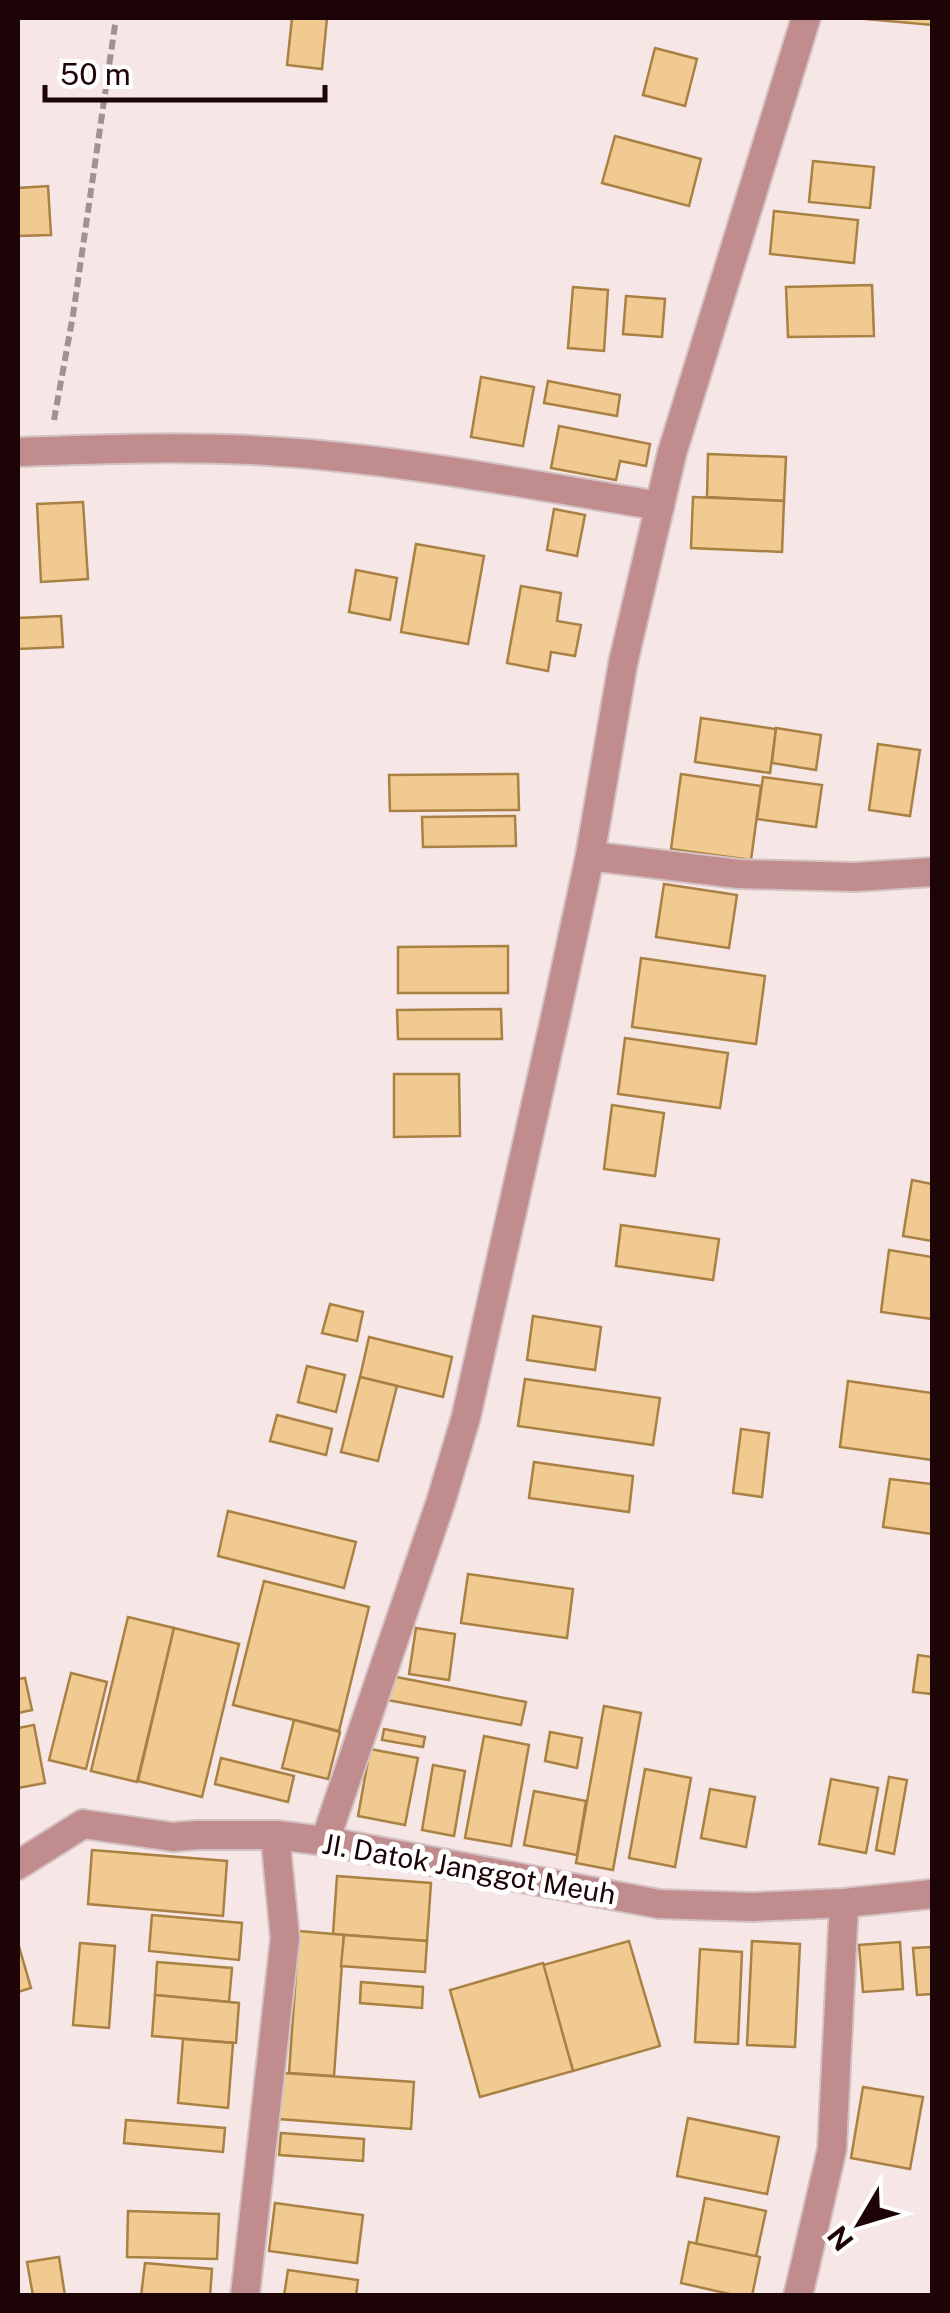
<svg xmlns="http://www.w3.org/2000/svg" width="950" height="2313" viewBox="0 0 950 2313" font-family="'Public Sans',sans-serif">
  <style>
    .building { fill: #f0ca91; stroke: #a88143; stroke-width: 2.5 }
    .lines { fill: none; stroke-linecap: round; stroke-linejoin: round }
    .minor-casing { stroke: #d4c2c2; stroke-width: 32 }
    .tertiary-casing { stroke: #d4c2c2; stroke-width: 32 }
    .path { stroke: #a59091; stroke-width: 6; stroke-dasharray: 10 5; stroke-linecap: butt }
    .minor { stroke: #c18c8d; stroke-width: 28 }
    .tertiary { stroke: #c18c8d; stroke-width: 28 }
    .labels { text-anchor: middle; stroke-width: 10; stroke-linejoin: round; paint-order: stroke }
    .street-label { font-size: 28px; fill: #1d0406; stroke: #fff }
  </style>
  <rect width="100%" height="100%" fill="#f7e6e6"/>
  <g class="building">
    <path d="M292,18H327L322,69L287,65Z"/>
    <path d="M854,18H932V25Z"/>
    <path d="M655,48L697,59L685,106L643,95Z"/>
    <path d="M615,136L701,159L689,206L602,183Z"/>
    <path d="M813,161L874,167L870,208L809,202Z"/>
    <path d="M48,186L51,235L18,236V188Z"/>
    <path d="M774,211L858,220L854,263L770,254Z"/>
    <path d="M872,285L874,336L788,337L786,287Z"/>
    <path d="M573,287L608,290L604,351L568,348Z"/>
    <path d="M626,296L665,299L662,337L623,334Z"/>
    <path d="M481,377L534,387L523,446L471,437Z"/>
    <path d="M548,381L620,395L617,416L544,403Z"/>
    <path d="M559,426L650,444L646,466L620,461L616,480L551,468Z"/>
    <path d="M708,454L786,457L784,501L707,497Z"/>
    <path d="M693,497L784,501L782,552L691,548Z"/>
    <path d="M83,502L88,579L41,582L37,504Z"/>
    <path d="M554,509L585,515L577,556L547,550Z"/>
    <path d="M416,544L484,556L468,644L401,632Z"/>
    <path d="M356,570L397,578L390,620L349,612Z"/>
    <path d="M521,586L561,593L557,621L581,625L575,656L551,652L548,671L507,663Z"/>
    <path d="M61,616L63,647L18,649V618Z"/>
    <path d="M701,718L776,729L770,773L695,762Z"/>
    <path d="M776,728L821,735L816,770L772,763Z"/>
    <path d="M878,744L920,750L910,816L869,810Z"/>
    <path d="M518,774L519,810L390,811L389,775Z"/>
    <path d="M681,774L761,786L751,860L671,849Z"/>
    <path d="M763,777L822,785L816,827L757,819Z"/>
    <path d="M515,816L516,846L423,847L422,817Z"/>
    <path d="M664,884L737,895L729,948L656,937Z"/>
    <path d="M508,946V993H398V947Z"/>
    <path d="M641,958L765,976L756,1044L632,1027Z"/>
    <path d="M501,1009L502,1039H398L397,1010Z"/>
    <path d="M625,1038L728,1053L720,1108L618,1094Z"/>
    <path d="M394,1074H459L460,1136L394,1137Z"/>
    <path d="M612,1105L664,1113L655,1176L604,1169Z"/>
    <path d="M912,1180L932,1184V1241L903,1236Z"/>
    <path d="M621,1225L719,1239L713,1280L616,1266Z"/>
    <path d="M889,1250L932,1257V1319L881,1312Z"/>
    <path d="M330,1304L363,1312L357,1341L322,1333Z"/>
    <path d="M533,1316L601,1327L595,1370L527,1360Z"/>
    <path d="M369,1337L452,1357L443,1397L360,1377Z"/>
    <path d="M307,1366L345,1375L336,1412L298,1402Z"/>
    <path d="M360,1377L397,1386L378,1461L341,1452Z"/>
    <path d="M525,1379L660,1398L653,1445L518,1426Z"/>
    <path d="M848,1381L932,1393V1460L840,1447Z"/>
    <path d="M277,1415L332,1429L326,1455L270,1441Z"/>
    <path d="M741,1429L769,1433L762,1497L733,1493Z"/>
    <path d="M534,1462L633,1476L629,1512L529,1498Z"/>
    <path d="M890,1479L932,1484V1534L883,1527Z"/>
    <path d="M228,1511L356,1542L344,1588L218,1556Z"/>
    <path d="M468,1574L573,1589L567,1638L461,1623Z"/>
    <path d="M264,1581L369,1607L339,1731L233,1705Z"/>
    <path d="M128,1617L174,1628L137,1782L91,1771Z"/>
    <path d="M174,1628L239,1644L202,1797L138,1781Z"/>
    <path d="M416,1628L455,1634L449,1680L409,1674Z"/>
    <path d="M918,1655L932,1657V1694L913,1692Z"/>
    <path d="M71,1673L107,1682L86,1769L49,1760Z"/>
    <path d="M386,1675L526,1702L521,1725L382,1699Z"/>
    <path d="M25,1678L32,1710L18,1713V1679Z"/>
    <path d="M604,1706L641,1713L613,1870L576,1863Z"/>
    <path d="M294,1720L340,1732L328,1779L282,1768Z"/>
    <path d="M34,1725L45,1783L18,1788V1728Z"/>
    <path d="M384,1729L425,1737L423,1747L382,1740Z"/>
    <path d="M550,1732L582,1738L577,1768L545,1761Z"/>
    <path d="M484,1736L529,1745L511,1846L465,1838Z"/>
    <path d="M370,1749L418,1758L405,1825L358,1816Z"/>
    <path d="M221,1758L294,1776L288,1802L215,1784Z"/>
    <path d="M433,1765L465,1771L454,1836L422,1830Z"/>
    <path d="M645,1769L691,1778L675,1867L629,1858Z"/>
    <path d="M889,1777L907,1780L894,1854L876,1850Z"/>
    <path d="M831,1779L878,1788L866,1853L819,1844Z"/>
    <path d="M710,1789L755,1797L746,1847L701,1838Z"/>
    <path d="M534,1791L586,1801L577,1855L524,1845Z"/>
    <path d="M92,1850L227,1861L223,1916L88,1904Z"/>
    <path d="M337,1876L431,1883L427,1941L333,1934Z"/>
    <path d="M152,1915L242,1923L239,1960L149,1951Z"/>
    <path d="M299,1931L344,1935L334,2076L289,2073Z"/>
    <path d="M344,1935L427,1941L425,1972L341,1966Z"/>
    <path d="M629,1941L660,2046L573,2071L543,1965Z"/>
    <path d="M752,1941L800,1944L795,2047L747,2045Z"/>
    <path d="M900,1942L903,1989L863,1992L859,1945Z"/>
    <path d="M18,1943L31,1988L18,1992Z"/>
    <path d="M80,1943L115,1946L109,2028L73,2025Z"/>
    <path d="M932,1947V1994L917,1995L913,1948Z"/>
    <path d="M700,1949L742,1952L738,2044L695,2042Z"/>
    <path d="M157,1962L232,1968L229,2002L155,1995Z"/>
    <path d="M543,1963L573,2071L480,2097L450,1990Z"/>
    <path d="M361,1982L423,1987L422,2008L360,2003Z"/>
    <path d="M155,1995L239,2003L236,2043L152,2036Z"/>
    <path d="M183,2039L233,2043L228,2108L178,2103Z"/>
    <path d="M283,2073L414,2082L411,2129L279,2119Z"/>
    <path d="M863,2087L923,2097L910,2169L851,2158Z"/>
    <path d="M688,2118L779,2137L767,2194L677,2176Z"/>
    <path d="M126,2120L225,2128L223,2152L124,2143Z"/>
    <path d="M281,2133L364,2139L363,2161L279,2155Z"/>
    <path d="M705,2198L766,2211L756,2257L696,2244Z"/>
    <path d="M275,2203L363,2215L357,2263L269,2251Z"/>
    <path d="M128,2211L219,2214L217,2259L127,2257Z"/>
    <path d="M689,2242L760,2257L752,2296H738L681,2283Z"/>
    <path d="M59,2257L65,2296H33L27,2262Z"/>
    <path d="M145,2263L212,2269L210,2296H141Z"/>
    <path d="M288,2270L358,2280L356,2296H284Z"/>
  </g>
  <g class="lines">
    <g class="minor-casing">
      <g id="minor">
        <path d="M18,452C101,449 185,446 268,451C400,459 530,485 660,506"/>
        <path d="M590,856L739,874L855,877L932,872"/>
        <path d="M325,1841L441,1501L466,1417L556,1014L590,856L623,663L672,453L806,18"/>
        <path d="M245,2296L285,1938L275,1835"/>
        <path d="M798,2296L832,2149L844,1903"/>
      </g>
    </g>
    <g class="tertiary-casing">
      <path id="tertiary" d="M18,1865L83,1824L173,1837L197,1835H275L325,1841L659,1904L752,1907L844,1903L932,1894"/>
    </g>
    <path class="path" d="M54,420L73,315L116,18"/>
    <use href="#minor" class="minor"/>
    <use href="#tertiary" class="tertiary"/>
  </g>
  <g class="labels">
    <g class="street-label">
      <text transform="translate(469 1869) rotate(10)" y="10">JI. Datok Janggot Meuh</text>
    </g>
  </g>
  <rect width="950" height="2313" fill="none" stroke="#1d0406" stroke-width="40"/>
  <g transform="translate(860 2223) rotate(232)" stroke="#ffffff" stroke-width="8" paint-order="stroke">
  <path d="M0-8L18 38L0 25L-18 38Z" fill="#1d0406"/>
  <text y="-15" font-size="28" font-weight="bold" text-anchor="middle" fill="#1d0406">N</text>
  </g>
  <path d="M45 85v15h280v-15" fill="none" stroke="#1d0406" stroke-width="5"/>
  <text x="60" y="85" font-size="30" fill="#1d0406" stroke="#ffffff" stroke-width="8" paint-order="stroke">50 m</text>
</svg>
